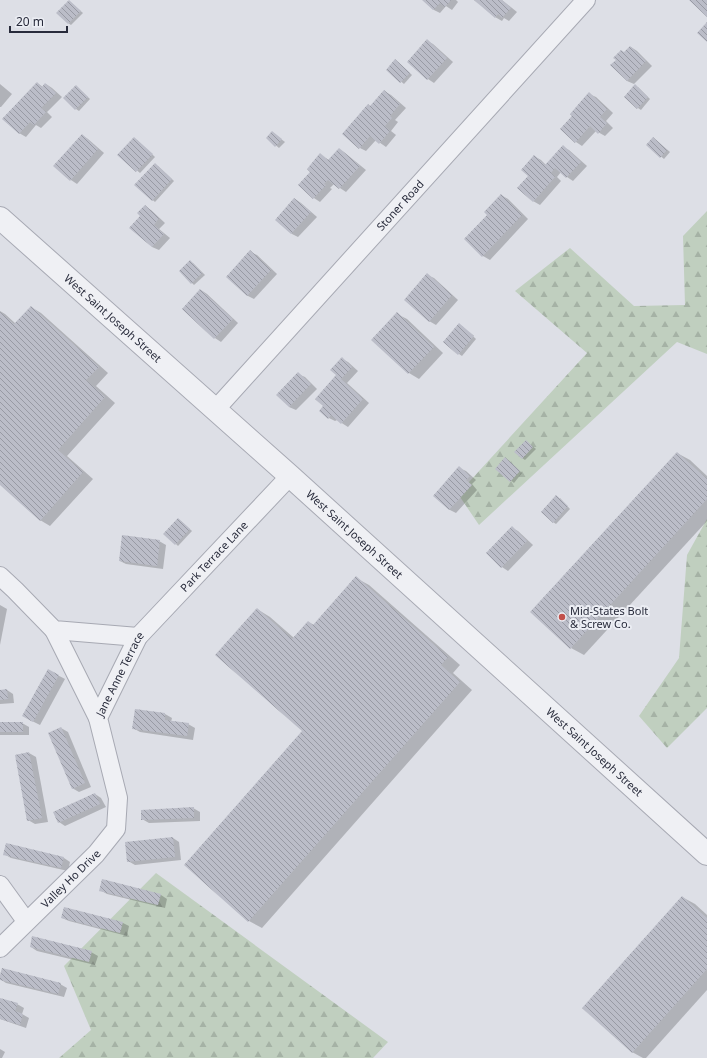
<svg xmlns="http://www.w3.org/2000/svg" width="707" height="1058" viewBox="0 0 707 1058" font-family="'Noto Sans',sans-serif">
  <style>
    .forest { fill: url(#forest-firs) }
    .shadow { fill: #0003 }
    .building { fill: url(#building-back-hatch) }
    .lines { fill: none; stroke-linecap: round; stroke-linejoin: round }
    .minor-casing { stroke: #a7a9b3; stroke-width: 20 }
    .tertiary-casing { stroke: #a7a9b3; stroke-width: 24 }
    .minor { stroke: #eff0f4; stroke-width: 18 }
    .tertiary { stroke: #eff0f4; stroke-width: 22 }
    .poi-dot { fill: #c2504b; stroke: #eceef4; stroke-width: 1.5 }
    .labels { text-anchor: middle; stroke-width: 4; stroke-linejoin: round; paint-order: stroke }
    .street-label { font-size: 11px; fill: #282b3b; stroke: #eceef4 }
    .poi-label { font-size: 11px; fill: #282b3b; stroke: #eceef4; text-anchor: start }
  </style>
  <defs>
    <pattern id="forest-firs" width="22" height="20" patternUnits="userSpaceOnUse"><rect width="22" height="20" fill="#c0cfbf"/><path d="M5 1l3.5 6h-7zM16 11l3.5 6h-7z" fill="#a5b2a5"/></pattern>
    <pattern id="building-back-hatch" width="6" height="6" patternUnits="userSpaceOnUse"><rect width="6" height="6" fill="#bbbdc8"/><path d="M-1 5l2 2M0 0l6 6M5-1l2 2" fill="none" stroke="#989aa4"/></pattern>
  </defs>
  <rect width="100%" height="100%" fill="#dddfe6"/>
  <g class="forest">
    <path d="M707,211V354L677,342L479,525L458,494L587,353L515,291L570,248L634,306L685,305L683,236Z"/>
    <path d="M707,519V708L667,748L639,716L679,658L687,555Z"/>
    <path d="M156,873L388,1042L373,1058H59L91,1030L64,966Z"/>
  </g>
  <g class="shadow">
    <path d="M423,0H456L458,2L452,10L446,6L440,13L434,10Z"/>
    <path d="M475,0H502L517,12L509,21L504,18L502,21L495,17Z"/>
    <path d="M69,1L83,13L71,25L68,23Z"/>
    <path d="M427,41L433,44L453,62L434,83L428,79L408,62Z"/>
    <path d="M631,47L637,51L652,66L634,84L627,81L625,53Z"/>
    <path d="M398,62L412,75L404,84L387,70Z"/>
    <path d="M37,83L43,87L46,84L52,88L62,97L47,112L52,117L41,128L36,125L26,137L19,133Z"/>
    <path d="M0,84L12,94L1,107H0Z"/>
    <path d="M76,86L90,99L79,111L76,109Z"/>
    <path d="M638,87L650,99L641,110L638,108Z"/>
    <path d="M384,91L391,95L406,108L395,120L398,122L391,131L396,135L386,147L376,140L366,151L360,148L371,107Z"/>
    <path d="M589,94L596,97L613,113L606,121L613,128L605,136L596,131L582,146L576,142L562,129Z"/>
    <path d="M272,132L285,142L279,148L267,138Z"/>
    <path d="M82,135L88,139L104,153L77,184L71,180Z"/>
    <path d="M137,140L155,157L140,173L119,155Z"/>
    <path d="M656,140L670,152L664,159L647,145Z"/>
    <path d="M563,147L569,150L587,166L573,181L567,177L561,172L557,177L561,181L540,205L533,201L529,176L534,156L541,160L546,165Z"/>
    <path d="M339,149L345,153L366,170L346,192L334,184L330,188L332,189L320,202L314,198L299,185L312,172L320,155L329,160Z"/>
    <path d="M158,166L174,181L155,202L136,185Z"/>
    <path d="M501,195L508,199L528,219L490,260L483,256L466,239L489,215Z"/>
    <path d="M295,199L301,203L317,217L298,237L292,234L276,220Z"/>
    <path d="M145,207L151,210L165,223L159,229L170,238L159,250L152,247L142,216Z"/>
    <path d="M250,252L257,255L277,274L254,299L248,296L227,277Z"/>
    <path d="M190,262L193,263L205,275L194,285L192,283Z"/>
    <path d="M427,275L434,278L458,300L436,325L429,321Z"/>
    <path d="M201,290L207,294L238,323L221,342L215,338Z"/>
    <path d="M31,307L41,313L108,373L96,386L115,403L67,456L93,479L50,526L40,520L0,483V311L5,314L16,324Z"/>
    <path d="M397,314L407,319L443,353L419,379L409,373Z"/>
    <path d="M462,326L476,339L462,356L459,354Z"/>
    <path d="M342,359L348,362L358,371L347,383L369,403L348,427L337,420L335,421L329,418L325,406L337,375Z"/>
    <path d="M298,374L305,377L317,389L296,410L289,407Z"/>
    <path d="M526,441L536,449L525,460L522,458Z"/>
    <path d="M677,453L690,460L707,476V521L584,655L571,648Z"/>
    <path d="M508,460L522,473L514,483L496,468Z"/>
    <path d="M459,468L466,471L476,480L472,484L477,490L456,513L450,510L434,496Z"/>
    <path d="M560,498L570,509L556,524L553,522Z"/>
    <path d="M181,521L192,531L178,546L176,544Z"/>
    <path d="M512,528L518,531L533,545L508,571L502,567L488,553Z"/>
    <path d="M159,541L166,545L163,569L126,564L120,561Z"/>
    <path d="M356,578L369,585L460,665L453,673L472,690L262,928L249,921L303,731L257,609L270,617L294,638L308,622L314,625Z"/>
    <path d="M0,605L7,609L0,645Z"/>
    <path d="M48,670L65,679L40,725L30,720Z"/>
    <path d="M7,690L13,694L14,703L0,704V691Z"/>
    <path d="M136,710L165,714L172,718L171,722L188,724L195,728L193,740L140,732L133,728Z"/>
    <path d="M0,723H22L29,727V735H0Z"/>
    <path d="M61,728L68,732L91,787L79,792L72,788Z"/>
    <path d="M29,753L36,757L48,822L35,824L28,820L16,755Z"/>
    <path d="M95,794L101,798L106,807L65,826L59,822Z"/>
    <path d="M193,808L200,812V821L149,823L142,819Z"/>
    <path d="M173,838L179,842L181,860L135,865L128,861Z"/>
    <path d="M4,854L64,858L70,862L68,871L11,858Z"/>
    <path d="M100,890L161,895L167,899L165,908L107,894Z"/>
    <path d="M682,897L695,904L707,915V990L646,1058H643L632,1052Z"/>
    <path d="M62,918L123,923L129,926L127,936L69,921Z"/>
    <path d="M31,947L91,952L98,956L95,965L37,951Z"/>
    <path d="M0,978L60,984L67,988L64,997L6,983L0,979Z"/>
    <path d="M0,999L17,1004L24,1008L22,1014L29,1018L26,1028L0,1019Z"/>
    <path d="M0,1049L5,1052L2,1058H0Z"/>
  </g>
  <g class="building">
    <path d="M69,0L81,11L68,24L56,13Z"/>
    <path d="M422,0H451L445,7L440,3L433,10Z"/>
    <path d="M474,0H502L511,8L502,18L498,14L495,18Z"/>
    <path d="M689,0H707V17Z"/>
    <path d="M707,22V42L697,33Z"/>
    <path d="M427,39L447,58L427,80L407,62Z"/>
    <path d="M630,46L646,61L627,81L610,65L616,60L613,58L621,50L624,52Z"/>
    <path d="M395,59L410,73L400,83L386,70Z"/>
    <path d="M37,82L42,87L45,83L56,93L41,108L46,112L34,125L30,122L19,134L2,119Z"/>
    <path d="M635,84L648,97L637,109L624,97Z"/>
    <path d="M76,85L88,97L75,110L63,98Z"/>
    <path d="M384,90L400,104L390,116L392,118L385,126L390,131L379,144L370,136L359,149L342,134L368,104L370,106Z"/>
    <path d="M589,92L607,109L600,117L607,123L598,134L590,126L575,143L560,129L572,116L570,114Z"/>
    <path d="M272,131L282,139L275,147L266,138Z"/>
    <path d="M82,134L98,149L70,181L53,166Z"/>
    <path d="M134,137L153,154L136,172L117,155Z"/>
    <path d="M653,137L667,150L660,158L646,145Z"/>
    <path d="M563,145L581,162L566,178L555,168L551,173L555,177L533,202L517,188L528,176L521,170L534,155L545,165Z"/>
    <path d="M339,148L360,166L339,189L328,180L324,184L326,185L313,199L298,185L310,172L307,169L320,153L328,160Z"/>
    <path d="M155,163L172,179L152,201L134,185Z"/>
    <path d="M501,194L522,215L482,257L464,239L487,215L484,212Z"/>
    <path d="M294,198L311,212L291,234L275,220Z"/>
    <path d="M145,205L159,218L154,225L164,234L152,247L129,228L140,216L137,213Z"/>
    <path d="M250,250L271,270L247,296L226,277Z"/>
    <path d="M190,260L202,273L191,284L179,271Z"/>
    <path d="M427,273L452,295L429,322L404,300Z"/>
    <path d="M200,289L233,319L214,339L182,309Z"/>
    <path d="M31,306L99,367L86,380L105,397L58,450L83,472L40,521L0,485V312L14,324Z"/>
    <path d="M397,312L434,347L408,374L371,340Z"/>
    <path d="M459,323L474,336L458,355L443,342Z"/>
    <path d="M342,357L352,367L341,379L363,399L341,424L331,415L328,419L319,411L323,406L315,399L336,375L330,370Z"/>
    <path d="M298,372L311,384L289,407L276,395Z"/>
    <path d="M526,440L533,447L522,459L514,452Z"/>
    <path d="M677,452L707,479V499L570,649L530,612Z"/>
    <path d="M505,457L520,471L510,482L495,469Z"/>
    <path d="M459,466L470,476L466,480L472,485L449,510L433,496Z"/>
    <path d="M556,495L568,506L553,523L541,512Z"/>
    <path d="M178,518L190,529L175,545L163,534Z"/>
    <path d="M512,526L527,541L501,568L486,553Z"/>
    <path d="M122,535L160,540L157,566L119,561Z"/>
    <path d="M356,576L448,657L441,665L460,682L248,922L184,865L302,731L215,655L257,608L292,639L308,621L313,625Z"/>
    <path d="M48,669L59,675L33,722L22,716Z"/>
    <path d="M7,689L8,699L0,700V690Z"/>
    <path d="M135,709L165,713V720L189,723L187,736L132,729Z"/>
    <rect x="0" y="722" width="23" height="10"/>
    <path d="M61,727L85,783L72,789L48,733Z"/>
    <path d="M29,752L42,818L27,821L15,755Z"/>
    <path d="M95,793L100,804L58,823L53,812Z"/>
    <path d="M194,807V818L141,820V810Z"/>
    <path d="M173,837L175,857L127,862L125,842Z"/>
    <path d="M6,843L64,857L61,868L3,855Z"/>
    <path d="M102,879L161,894L158,905L99,891Z"/>
    <path d="M682,896L707,918V969L632,1053L582,1008Z"/>
    <path d="M64,907L123,922L120,933L61,918Z"/>
    <path d="M32,936L92,951L89,962L30,947Z"/>
    <path d="M2,968L61,983L58,994L0,980V975Z"/>
    <path d="M0,998L18,1003L15,1011L23,1014L20,1025L0,1019Z"/>
  </g>
  <g class="lines">
    <g class="minor-casing">
      <g id="minor">
        <path id="s1" d="M215,410L586,0"/>
        <path d="M0,576L15,590L54,630L138,637"/>
        <path d="M54,630L98,718"/>
        <path d="M0,885L26,921"/>
        <path id="s2" d="M0,948L96,854L116,829L118,798L98,718L138,637L290,476"/>
      </g>
    </g>
    <g class="tertiary-casing">
      <g id="tertiary">
        <path id="s3" d="M0,218L290,476L707,854"/>
      </g>
    </g>
    <use href="#minor" class="minor"/>
    <use href="#tertiary" class="tertiary"/>
  </g>
  <circle class="poi-dot" cx="562" cy="617" r="4"/>
  <g class="labels">
    <g class="street-label">
      <text dy="4" stroke="none"><textPath href="#s1" startOffset="276">Stoner Road</textPath></text>
      <text dy="4" stroke="none"><textPath href="#s3" startOffset="151">West Saint Joseph Street</textPath></text>
      <text dy="4" stroke="none"><textPath href="#s3" startOffset="475">West Saint Joseph Street</textPath></text>
      <text dy="4" stroke="none"><textPath href="#s2" startOffset="481">Park Terrace Lane</textPath></text>
      <text dy="4" stroke="none"><textPath href="#s2" startOffset="329">Jane Anne Terrace</textPath></text>
      <text dy="4" stroke="none"><textPath href="#s3" startOffset="799">West Saint Joseph Street</textPath></text>
      <text dy="4" stroke="none"><textPath href="#s2" startOffset="99">Valley Ho Drive</textPath></text>
    </g>
    <g class="poi-label">
      <text x="570" y="615">Mid-States Bolt<tspan x="570" dy="13">&amp; Screw Co.</tspan></text>
    </g>
  </g>
  <path d="M10 26v6h57v-6" fill="none" stroke="#282b3b" stroke-width="2"/>
  <text x="16" y="26" font-size="12" fill="#282b3b" stroke="#eceef4" stroke-width="3" paint-order="stroke">20 m</text>
</svg>
